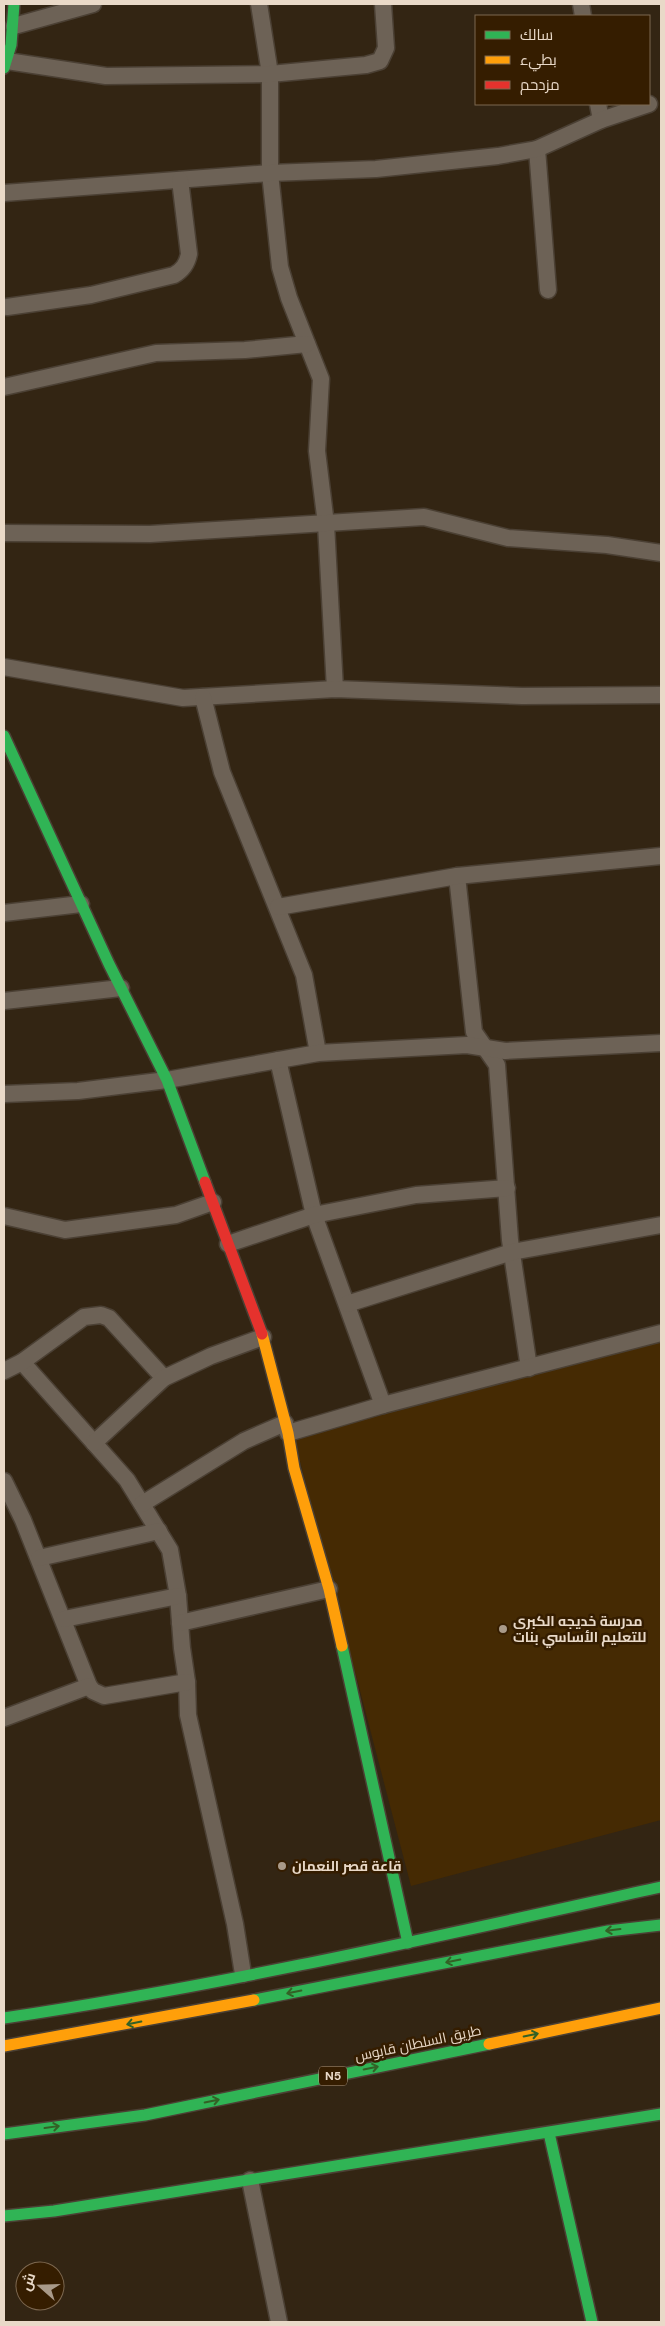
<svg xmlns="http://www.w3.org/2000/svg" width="665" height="2326" viewBox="0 0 665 2326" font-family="'DM Sans',Cairo,sans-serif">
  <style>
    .built { fill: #452a03 }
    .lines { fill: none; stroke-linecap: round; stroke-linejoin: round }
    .street-casing { stroke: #4b4034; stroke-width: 19 }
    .fast-casing { stroke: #4b4034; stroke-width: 14 }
    .slow-casing { stroke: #4b4034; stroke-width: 14 }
    .jam-casing { stroke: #4b4034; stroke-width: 14 }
    .street { stroke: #6d6256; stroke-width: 16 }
    .fast { stroke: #30b455; stroke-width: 11 }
    .slow { stroke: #ff9f0a; stroke-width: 11 }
    .jam { stroke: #e5322d; stroke-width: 11 }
    .oneway { stroke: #336126 }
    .poi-dot { fill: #a99a89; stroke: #351d00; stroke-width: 2 }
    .labels { text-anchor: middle; stroke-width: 5; stroke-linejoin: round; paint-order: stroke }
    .shield { fill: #351d00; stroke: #b3a18c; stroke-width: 1 }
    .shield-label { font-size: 12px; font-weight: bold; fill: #e9d9c8 }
    .poi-label { font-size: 14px; font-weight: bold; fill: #e9d9c8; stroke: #351d00; text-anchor: start }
    .street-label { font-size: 14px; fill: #e9d9c8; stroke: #351d00 }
  </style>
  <rect width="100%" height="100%" fill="#332513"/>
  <path class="built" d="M661,1342V1820L411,1886L294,1438Z"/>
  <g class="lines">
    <g class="street-casing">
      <g id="street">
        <path d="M259,4L270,74V173L280,267L289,298L321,379L317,451L326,524L335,689"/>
        <path d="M581,4L583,16"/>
        <path d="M14,26L93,4"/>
        <path d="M7,61L106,76L270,74L366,65L380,61L386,48L383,4"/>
        <path d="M598,104L601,120"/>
        <path d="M537,149L548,290"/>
        <path d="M4,193L270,173L376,169L498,156L537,149L601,120L649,104"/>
        <path d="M7,307L91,295L174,275C183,270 187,264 189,254L180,180"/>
        <path d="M4,387L156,353L245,350L307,344"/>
        <path d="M4,533L150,534L424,517L508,538L607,545L661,553"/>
        <path d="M4,667L183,698L335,689L522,696L661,695"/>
        <path d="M203,697L222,772L304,975L318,1053"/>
        <path d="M457,876L474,1032L497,1065L510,1240L529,1368"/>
        <path d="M278,907L457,876L661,856"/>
        <path d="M4,913L81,904"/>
        <path d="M4,1001L121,988"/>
        <path d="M278,1060L314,1215L383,1405"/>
        <path d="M4,1094L78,1091L167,1080L318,1053L467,1045L505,1051L661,1043"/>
        <path d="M4,1216L65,1230L176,1215L213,1202"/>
        <path d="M228,1244L314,1215L416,1195L507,1188"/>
        <path d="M347,1304L512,1252L661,1225"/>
        <path d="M22,1362L127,1480L170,1550L178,1596L182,1648L187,1682L188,1715L235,1924L243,1974"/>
        <path d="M4,1371L22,1362L84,1317L101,1315L109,1318L164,1378"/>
        <path d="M288,1433L383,1405L661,1333"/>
        <path d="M94,1443L164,1378L211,1356L263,1337"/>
        <path d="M4,1481L23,1520L89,1686L93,1691L104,1696L187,1682"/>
        <path d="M142,1504L244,1441L285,1423"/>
        <path d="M39,1558L159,1531"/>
        <path d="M64,1619L178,1596"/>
        <path d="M180,1623L329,1589"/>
        <path d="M4,1718L89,1686"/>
        <path d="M250,2180L279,2322"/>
      </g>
    </g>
    <g class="fast-casing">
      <g id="fast">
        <path d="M4,68L11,45L14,4"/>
        <path d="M4,736L109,964L167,1080L205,1182"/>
        <path d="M342,1646L408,1943"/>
        <path d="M254,2000L608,1931L661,1925"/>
        <path d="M4,2018C225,1985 443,1935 661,1887"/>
        <path d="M549,2133L592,2322"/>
        <path d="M4,2134L145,2115L489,2044"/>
        <path d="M4,2216L54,2211L661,2114"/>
      </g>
    </g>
    <g class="slow-casing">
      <g id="slow">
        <path d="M262,1334L288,1433L294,1468L329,1589L342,1646"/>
        <path d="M489,2044L661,2008"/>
        <path d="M4,2046L254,2000"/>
      </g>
    </g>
    <g class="jam-casing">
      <path id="jam" d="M205,1182L262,1334"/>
    </g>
    <use href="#street" class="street"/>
    <use href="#fast" class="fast"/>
    <use href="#slow" class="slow"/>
    <use href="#jam" class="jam"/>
  </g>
  <defs><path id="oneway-shaft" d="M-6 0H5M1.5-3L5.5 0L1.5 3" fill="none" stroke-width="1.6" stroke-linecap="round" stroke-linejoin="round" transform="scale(1.25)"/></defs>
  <g class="oneway">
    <use href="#oneway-shaft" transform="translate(613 1930) rotate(173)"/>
    <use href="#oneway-shaft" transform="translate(453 1961) rotate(169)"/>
    <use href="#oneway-shaft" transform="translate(294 1992) rotate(169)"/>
    <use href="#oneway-shaft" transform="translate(134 2023) rotate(169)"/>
    <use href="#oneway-shaft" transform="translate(531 2035) rotate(-12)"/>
    <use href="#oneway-shaft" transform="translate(371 2068) rotate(-12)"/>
    <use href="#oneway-shaft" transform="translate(212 2101) rotate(-12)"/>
    <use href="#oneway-shaft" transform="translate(52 2127) rotate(-8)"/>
  </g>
  <g class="poi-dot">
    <circle cx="503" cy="1629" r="5"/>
    <circle cx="282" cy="1866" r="5"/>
  </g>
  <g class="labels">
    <rect class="shield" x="319" y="2066.5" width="28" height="19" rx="4"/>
    <g class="shield-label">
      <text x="333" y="2080">N5</text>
    </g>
    <g class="poi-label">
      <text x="513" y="1626">مدرسة خديجه الكبرى<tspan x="513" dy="16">للتعليم الأساسي بنات</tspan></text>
      <text x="292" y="1871">قاعة قصر النعمان</text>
    </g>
    <g class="street-label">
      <text transform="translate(418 2043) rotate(-12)" y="5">طريق السلطان قابوس</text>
    </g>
  </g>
  <rect width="665" height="2326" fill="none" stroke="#e9d9c8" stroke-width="10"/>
  <rect x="475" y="15" width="175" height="90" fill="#351d00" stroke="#7d6850"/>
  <rect x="485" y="31" width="25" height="8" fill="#30b455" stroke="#7d6850"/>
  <text x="520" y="40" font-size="15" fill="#e9d9c8">سالك</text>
  <rect x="485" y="56" width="25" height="8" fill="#ff9f0a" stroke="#7d6850"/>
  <text x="520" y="65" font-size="15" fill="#e9d9c8">بطيء</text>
  <rect x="485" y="81" width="25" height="8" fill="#e5322d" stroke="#7d6850"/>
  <text x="520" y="90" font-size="15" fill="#e9d9c8">مزدحم</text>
  <g transform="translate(40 2286) rotate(290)"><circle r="24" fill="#351d00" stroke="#7d6850"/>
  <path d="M0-4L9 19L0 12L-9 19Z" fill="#a99a89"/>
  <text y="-8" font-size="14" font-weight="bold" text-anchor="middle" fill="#e9d9c8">ش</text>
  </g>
</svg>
